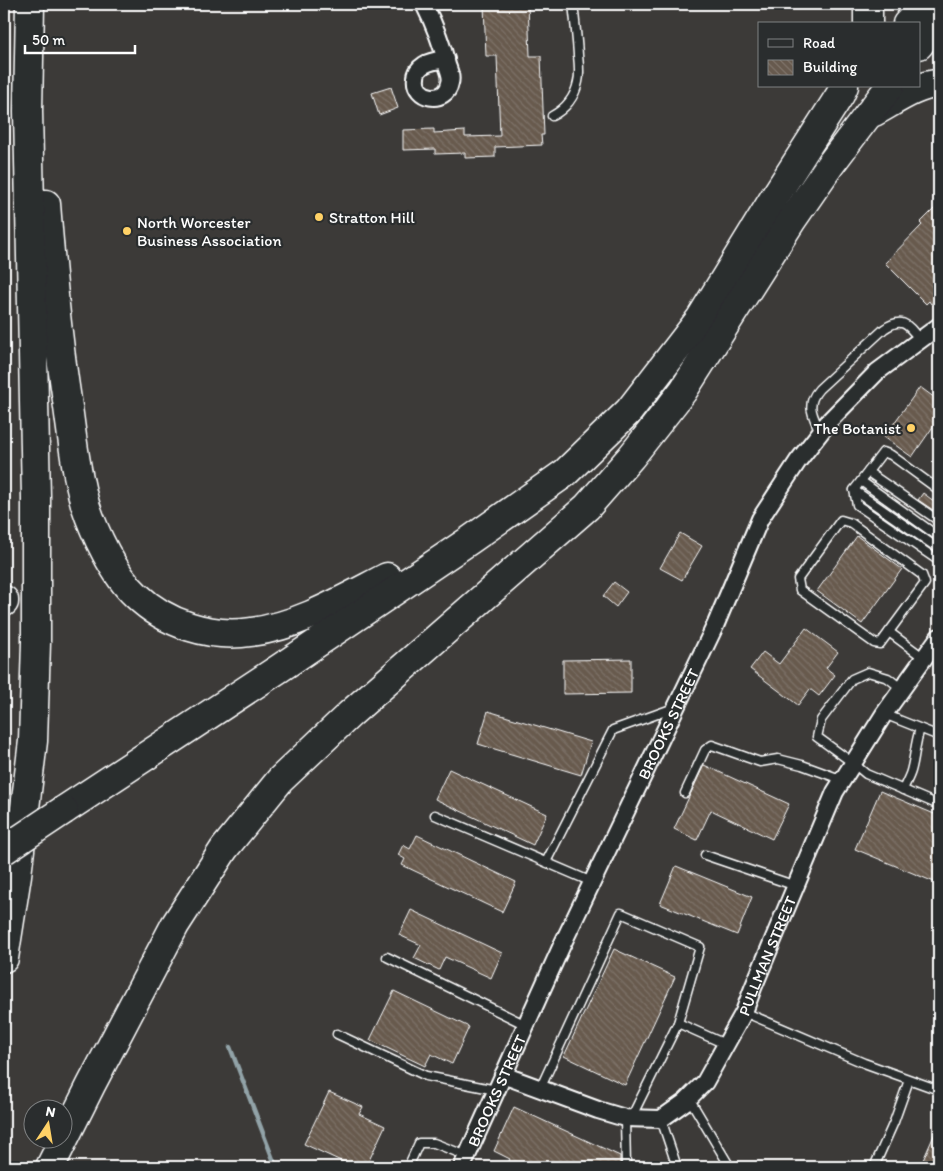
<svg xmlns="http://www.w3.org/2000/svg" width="943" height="1171" viewBox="0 0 943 1171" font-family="Itim,sans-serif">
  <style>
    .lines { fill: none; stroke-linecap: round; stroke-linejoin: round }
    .stream { stroke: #92a3a8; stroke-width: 4.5 }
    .building { fill: url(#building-back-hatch); stroke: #fff }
    .lane-casing { stroke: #fff; stroke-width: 11 }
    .street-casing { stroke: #fff; stroke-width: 20 }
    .secondary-casing { stroke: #fff; stroke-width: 26 }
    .highway-casing { stroke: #fff; stroke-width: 31 }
    .lane { stroke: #2a2d2e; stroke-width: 8 }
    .street { stroke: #2a2d2e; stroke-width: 16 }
    .secondary { stroke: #2a2d2e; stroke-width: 22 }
    .highway { stroke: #2a2d2e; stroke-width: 28 }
    .highway-bridge-casing { stroke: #fff; stroke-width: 31; stroke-linecap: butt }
    .highway-bridge { stroke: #2a2d2e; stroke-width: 28 }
    .poi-dot { fill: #ffd166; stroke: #2a2d2e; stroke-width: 2 }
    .labels { text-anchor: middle; stroke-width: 4.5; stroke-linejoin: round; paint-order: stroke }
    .poi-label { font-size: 16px; fill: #fff; stroke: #2a2d2e; text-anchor: start }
    .street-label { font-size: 16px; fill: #fff; stroke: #2a2d2e }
  </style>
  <defs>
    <pattern id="building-back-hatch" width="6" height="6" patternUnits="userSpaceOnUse" patternTransform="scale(1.25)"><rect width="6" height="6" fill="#675a4e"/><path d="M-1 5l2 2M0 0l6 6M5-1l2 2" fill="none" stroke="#7e7369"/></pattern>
  </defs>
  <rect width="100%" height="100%" fill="#3c3a38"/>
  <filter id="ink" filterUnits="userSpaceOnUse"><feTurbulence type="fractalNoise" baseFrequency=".02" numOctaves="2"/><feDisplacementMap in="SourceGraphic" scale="10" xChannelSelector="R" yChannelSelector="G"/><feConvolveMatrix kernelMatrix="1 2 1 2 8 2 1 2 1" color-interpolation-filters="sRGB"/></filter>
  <g filter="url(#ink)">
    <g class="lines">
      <path class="stream" d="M230,1047L276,1167"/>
    </g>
    <g class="building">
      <path d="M486,4H528L530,56H541L544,135H541L542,145L495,147V157L465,158V153L435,154V149L403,150V130L434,129V133L465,131V137L500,136L497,56H486L484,5H486Z"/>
      <path d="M391,87L398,108L379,115L372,93Z"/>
      <path d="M939,204V296L931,304L929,301L926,304L885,263L922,225L920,223Z"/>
      <path d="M920,387L939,401V418L912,457L884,437Z"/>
      <path d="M923,493L939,505V514L918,500Z"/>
      <path d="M680,533L702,546L682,580L660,568Z"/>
      <path d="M857,536L902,569L862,624L817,591Z"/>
      <path d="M614,582L627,592L616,607L603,596Z"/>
      <path d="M806,628L838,652L826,668L835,675L819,696L810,689L798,705L750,669L763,652L779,664Z"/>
      <path d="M631,659V693L563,694V660Z"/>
      <path d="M488,711L591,742L581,775L478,744Z"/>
      <path d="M704,765L789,804L772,839L711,810L697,840L674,829Z"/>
      <path d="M449,769L547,814L533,845L435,799Z"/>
      <path d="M880,791L939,816V884L855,849Z"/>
      <path d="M417,835L516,882L502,912L402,865L405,859L398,855L403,845L410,849Z"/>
      <path d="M676,866L752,897L737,935L660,904Z"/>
      <path d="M411,910L502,953L491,978L445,957L439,970L414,958L421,945L399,935Z"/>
      <path d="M614,949L675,977L625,1085L564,1056Z"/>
      <path d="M394,991L469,1027L452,1064L431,1054L425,1066L370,1040Z"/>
      <path d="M329,1092L363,1107L359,1114L385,1126L366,1167H354L304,1144Z"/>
      <path d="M514,1107L620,1156V1167H506L510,1159L494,1151Z"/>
      <path d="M939,1124V1167H920Z"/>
    </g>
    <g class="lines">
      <g class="lane-casing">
        <g id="lane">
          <path d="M552,116C565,109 575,97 578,82C580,74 579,64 578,55C577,38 575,21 573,4"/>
          <path d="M820,432C813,415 805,405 819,389L884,329C903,316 908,325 920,340"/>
          <path d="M868,472L939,521"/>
          <path d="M861,481L939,537"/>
          <path d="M854,490L939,549"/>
          <path d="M939,490L891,455L883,452L854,490L857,505L939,561"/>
          <path d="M841,520L851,523L922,575L925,583L880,644L874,643L800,590L798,579Z"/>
          <path d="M889,632L924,658"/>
          <path d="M902,689L888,678L868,672L852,679L821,720L817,737L853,763L866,774L939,805"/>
          <path d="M884,714L939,736"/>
          <path d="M903,790C905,784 909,778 911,771C915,757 915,743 920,729"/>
          <path d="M685,793L705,750L712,745L760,762L778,759L802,765L843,780"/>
          <path d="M435,815L592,882"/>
          <path d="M705,855L796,886"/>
          <path d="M546,862L613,730L674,708"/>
          <path d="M387,957L526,1025"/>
          <path d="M744,1012L864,1063L939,1090"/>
          <path d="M337,1034L426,1076L496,1090"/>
          <path d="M540,1089L621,913L700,947L678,1023"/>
          <path d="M689,1098L730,1167"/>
          <path d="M625,1118L626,1167"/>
          <path d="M631,1118L678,1023L725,1044"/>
          <path d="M661,1119L677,1167"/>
          <path d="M408,1167L419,1143H434L467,1156"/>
          <path d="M874,1167L894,1122L909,1080"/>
        </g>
      </g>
      <g class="street-casing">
        <g id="street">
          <path d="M424,4C434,24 442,43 447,65C449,71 452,77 450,83C446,105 413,99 416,78C416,73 419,68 424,65C430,61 439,60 446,59"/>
          <path d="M926,19L939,6"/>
          <path id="s1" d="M503,1075L598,1110L625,1118L661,1119L685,1102L705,1082L744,1012L753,988L835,792L884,714L939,637"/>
          <path id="s2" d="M462,1167L562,945L715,626L760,519L798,461L830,420L877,372L939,326"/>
        </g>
      </g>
      <g class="secondary-casing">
        <path id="secondary" d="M908,4L926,19L939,33"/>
      </g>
      <g class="highway-casing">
        <g id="highway">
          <path d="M868,24V4"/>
          <path d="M907,24L909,22L926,19L925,37L919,45"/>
          <path d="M874,112C893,102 917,84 939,84"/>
          <path d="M46,204C51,270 57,335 67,400C72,434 75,470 85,504C94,532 114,575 136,595C166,624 210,638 251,632C299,626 344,599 387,577"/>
          <path d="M4,600V602"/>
          <path d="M64,810L280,668L470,540L565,473L629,411L700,319L774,198L840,95L844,86"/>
          <path d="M4,958L17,875L33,741L36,642V498L28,111L30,4"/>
          <path d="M50,1167L91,1085L175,925L224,849L280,780L350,714L587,507L631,457L683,391L792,220L830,165L890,86"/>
        </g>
      </g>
      <use href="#lane" class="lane"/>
      <use href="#street" class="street"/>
      <use href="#secondary" class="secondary"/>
      <use href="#highway" class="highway"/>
      <g class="highway-bridge-casing">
        <path id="highway-bridge" d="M4,850L64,810"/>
      </g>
      <use href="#highway-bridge" class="highway-bridge"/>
    </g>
  </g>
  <g class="poi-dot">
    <circle cx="319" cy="217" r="5"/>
    <circle cx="127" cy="231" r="5"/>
    <circle cx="911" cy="428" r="5"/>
  </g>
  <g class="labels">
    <g class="poi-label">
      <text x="329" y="223">Stratton Hill</text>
      <text x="137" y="228">North Worcester<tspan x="137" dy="18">Business Association</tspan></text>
      <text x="901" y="434" text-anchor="end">The Botanist</text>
    </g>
    <g class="street-label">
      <text dy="6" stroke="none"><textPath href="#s2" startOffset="489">BROOKS STREET</textPath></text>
      <text dy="6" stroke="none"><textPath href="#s1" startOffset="364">PULLMAN STREET</textPath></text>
      <text dy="6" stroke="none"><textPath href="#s2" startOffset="84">BROOKS STREET</textPath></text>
    </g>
  </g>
  <rect width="943" height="1171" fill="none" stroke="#2a2d2e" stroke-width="20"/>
  <rect x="10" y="10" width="923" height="1151" fill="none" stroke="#fff" stroke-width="2" filter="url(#ink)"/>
  <rect x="758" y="22" width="162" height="65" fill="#2a2d2e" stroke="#7f8182"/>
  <rect x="768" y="39" width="25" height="8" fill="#2a2d2e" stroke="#7f8182"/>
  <text x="803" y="48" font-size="15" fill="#ffffff">Road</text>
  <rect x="768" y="60" width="25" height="15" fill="url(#building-back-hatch)" stroke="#7f8182"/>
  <text x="803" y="72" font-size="15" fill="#ffffff">Building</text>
  <g transform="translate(48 1124) rotate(12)"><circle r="24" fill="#2a2d2e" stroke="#7f8182"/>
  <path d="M0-4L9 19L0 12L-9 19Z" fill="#ffd166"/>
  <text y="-8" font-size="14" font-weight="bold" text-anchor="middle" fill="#ffffff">N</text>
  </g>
  <path d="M25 45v8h110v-8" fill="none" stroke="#ffffff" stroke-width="2.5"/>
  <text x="32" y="45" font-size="15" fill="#ffffff" stroke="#2a2d2e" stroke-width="4" paint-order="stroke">50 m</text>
</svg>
